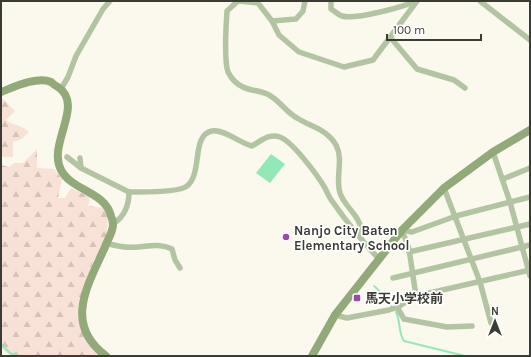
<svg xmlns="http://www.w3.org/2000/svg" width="531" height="357" viewBox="0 0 531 357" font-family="Karla,'Noto Sans JP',sans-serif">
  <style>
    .forest { fill: url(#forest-firs) }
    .water { fill: #93e8b7 }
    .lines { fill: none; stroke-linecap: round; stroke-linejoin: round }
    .stream { stroke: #93e8b7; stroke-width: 2 }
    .street { stroke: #b3c4a3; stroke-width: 5.5 }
    .secondary { stroke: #92aa79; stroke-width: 8 }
    .poi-dot { fill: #a045b0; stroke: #fff; stroke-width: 1.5 }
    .labels { text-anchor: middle; stroke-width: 3.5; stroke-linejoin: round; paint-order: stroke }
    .poi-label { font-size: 13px; font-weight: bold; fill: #3c3c37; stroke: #fff; text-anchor: start }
  </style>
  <defs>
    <pattern id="forest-firs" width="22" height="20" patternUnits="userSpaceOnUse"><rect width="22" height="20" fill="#f8e1d7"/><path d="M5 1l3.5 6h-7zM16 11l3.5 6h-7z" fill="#d6c2b9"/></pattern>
  </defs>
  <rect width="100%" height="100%" fill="#fbf9ed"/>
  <g class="forest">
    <path d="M1,97L15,111L6,120C15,127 19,123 29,132L22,139L13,142V157H1Z"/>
    <path d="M37,149V168L54,169L62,179L58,198H65L71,188L90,197L88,206L103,208L108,216L107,234L98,255L94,259L86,282L79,321L84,337L91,348L101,356H10L1,348V165L9,167L14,163H23Z"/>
  </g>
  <path class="water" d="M271,154L285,164L270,183L256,173Z"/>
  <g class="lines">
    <g class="stream">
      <path d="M374,286C381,291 384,300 391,306"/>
      <path d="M396,312C401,322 398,333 404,341L465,356"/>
      <path d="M1,344L10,353L18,356"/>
    </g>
    <g class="street">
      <path d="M238,1L227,11C226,24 224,61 228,72C231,78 236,84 243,87C250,91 261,90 269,95C280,101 286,112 297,118C311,127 327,129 336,145C344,160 335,177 340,193C344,206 360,216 361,229L357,233"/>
      <path d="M239,1L258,3L272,21L279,35L299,52L344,67L373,60L417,1"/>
      <path d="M331,1V9C335,11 338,15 342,16C355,20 403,7 416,1"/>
      <path d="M480,1L530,40"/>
      <path d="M272,21L296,19L303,11L305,1"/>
      <path d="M390,37L417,69L454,80L465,88"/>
      <path d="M61,89L68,77L76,56L103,9L110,1"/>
      <path d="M493,152L510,202L530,276"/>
      <path d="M67,157L81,168L129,192"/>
      <path d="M80,158L81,168"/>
      <path d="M503,179L530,168"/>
      <path d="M444,188L480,282L491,323"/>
      <path d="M113,224C124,217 129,206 129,192C140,192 179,193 187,186C203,173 191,135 212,131C224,129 240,143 252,146C261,141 269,133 280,137C293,142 318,176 325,188C327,192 329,197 332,201C346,221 362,241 379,259"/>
      <path d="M402,230L412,232L456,216L530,197"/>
      <path d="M402,230L409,249L416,296"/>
      <path d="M106,243C116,246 128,248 138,247C150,246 160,243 172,249L175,260L180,268"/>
      <path d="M409,252L530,224"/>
      <path d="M393,278L530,245"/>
      <path d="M397,307L404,319L447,327L472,326"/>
      <path d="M335,315L347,318L389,310L398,307L416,296L530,270"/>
    </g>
    <g class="secondary">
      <path d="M1,92C14,87 37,76 51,82C53,84 56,86 58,87C85,105 47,144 61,170C72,191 105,191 111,216C112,218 113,222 113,225C113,232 107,241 105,247C88,285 63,324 106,356"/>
      <path d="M312,356L335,315L402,230L444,188L493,152L530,130"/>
    </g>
  </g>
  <g class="poi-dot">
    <circle cx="286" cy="237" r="4"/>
    <rect x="353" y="294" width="8" height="8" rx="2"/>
  </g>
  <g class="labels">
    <g class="poi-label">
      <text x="294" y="235">Nanjo City Baten<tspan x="294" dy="15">Elementary School</tspan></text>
      <text x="365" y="303">馬天小学校前</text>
    </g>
  </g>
  <rect width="531" height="357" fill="none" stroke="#3c3c37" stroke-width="4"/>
  <g transform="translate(495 321)" stroke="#ffffff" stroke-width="3" paint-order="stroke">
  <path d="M0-3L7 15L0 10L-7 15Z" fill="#3c3c37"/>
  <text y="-6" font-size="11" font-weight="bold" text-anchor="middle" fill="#3c3c37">N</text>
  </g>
  <path d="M387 34v6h94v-6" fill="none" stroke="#3c3c37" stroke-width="2"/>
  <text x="393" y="34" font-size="12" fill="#3c3c37" stroke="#ffffff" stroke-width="3" paint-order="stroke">100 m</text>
</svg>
